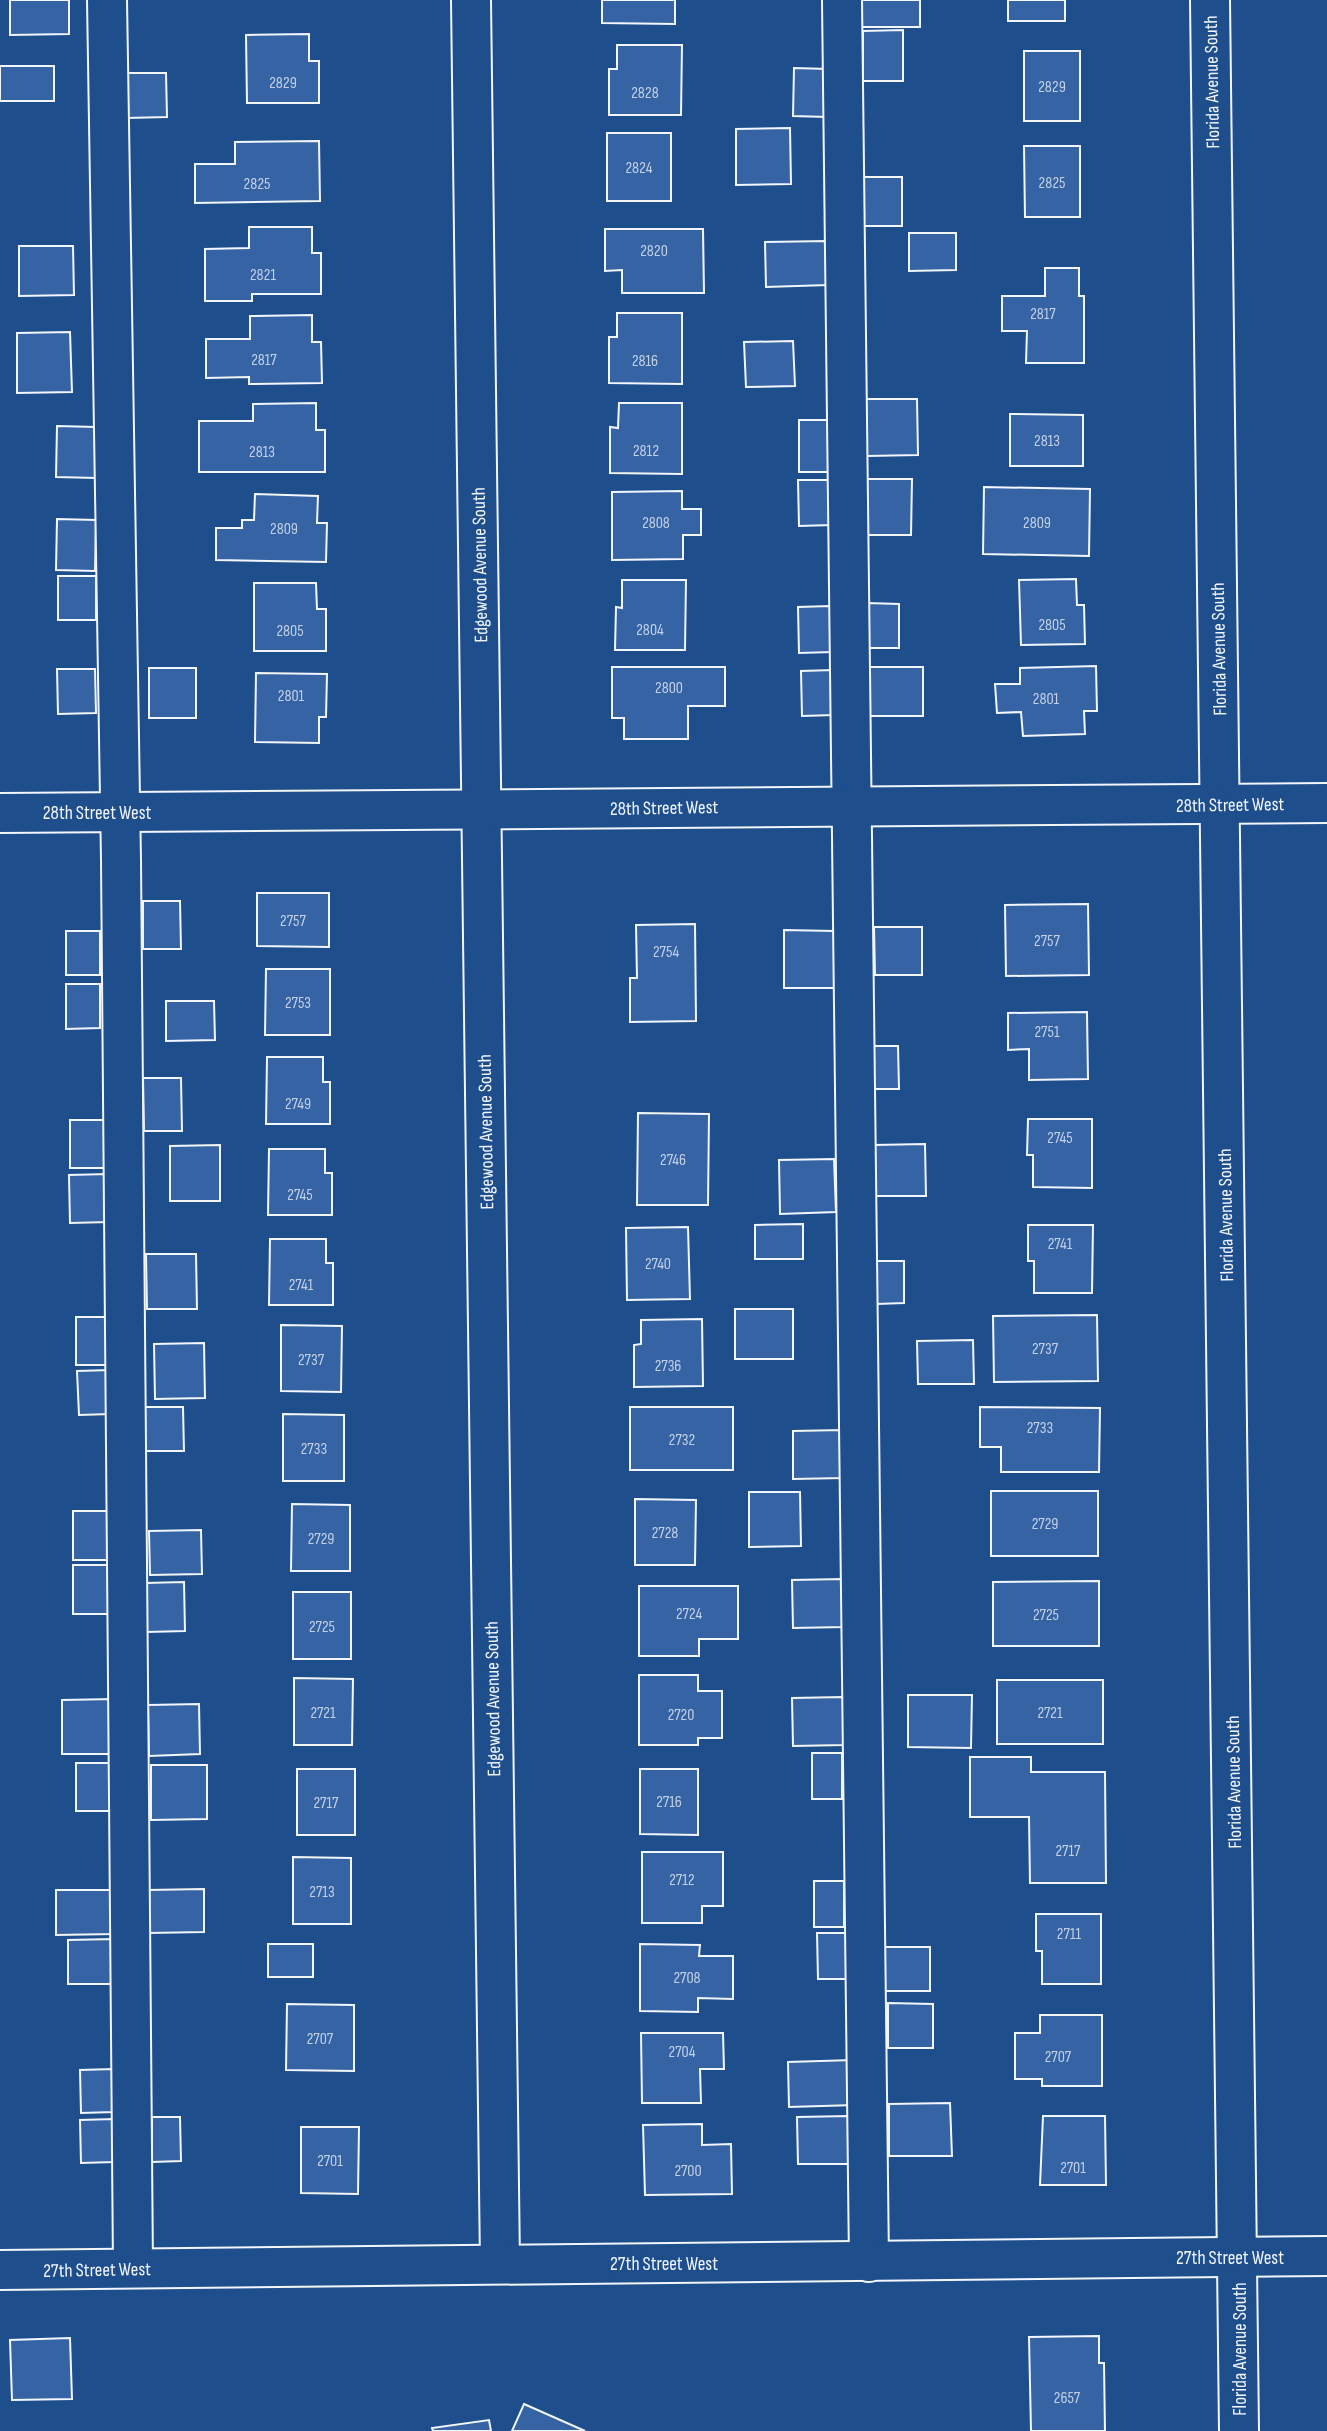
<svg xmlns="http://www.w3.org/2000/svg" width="1327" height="2431" viewBox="0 0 1327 2431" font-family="'Sofia Sans Condensed',sans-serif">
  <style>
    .building { fill: #3563a3; stroke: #f2f6ff; stroke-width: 2 }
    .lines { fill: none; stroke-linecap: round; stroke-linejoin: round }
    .minor-casing { stroke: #f2f6ff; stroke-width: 42 }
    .minor { stroke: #1f4e8c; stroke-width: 38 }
    .labels { text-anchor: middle; stroke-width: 5; stroke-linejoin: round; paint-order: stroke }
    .number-label { font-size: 16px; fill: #c3d1e8 }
    .street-label { font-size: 19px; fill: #f2f6ff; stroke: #1f4e8c }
  </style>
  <rect width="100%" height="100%" fill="#1f4e8c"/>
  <g class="building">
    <path d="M10,0H69V34L10,35Z"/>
    <path d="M602,0H675V24L602,23Z"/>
    <rect x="862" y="0" width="58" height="27"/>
    <rect x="1008" y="0" width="57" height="21"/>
    <path d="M903,30V81H863V31Z"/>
    <path d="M309,34V61H319V103H247L246,35Z"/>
    <path d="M617,45H682L681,115H609V69H617Z"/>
    <rect x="1024" y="51" width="56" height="70"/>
    <rect x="0" y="66" width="54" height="35"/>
    <path d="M794,68L828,69L827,117L793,116Z"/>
    <path d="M126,73H166L167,117L126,118Z"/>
    <path d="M790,128L791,184L736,185V129Z"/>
    <rect x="607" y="133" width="64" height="68"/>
    <path d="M319,141L320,201L195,203V164H235V142Z"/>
    <path d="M1024,146H1080V217H1025Z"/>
    <rect x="862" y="177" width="40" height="49"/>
    <path d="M249,227H312V253H321V294H252V301H205V249L249,248Z"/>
    <path d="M605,229H703L704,293H622V270L605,271Z"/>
    <path d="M909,233H956V270L909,271Z"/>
    <path d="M827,241L828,285L766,287L765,242Z"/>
    <path d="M19,246H73L74,295L19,296Z"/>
    <path d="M1045,268H1079V296H1084V363H1026L1027,331H1002V296H1045Z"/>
    <path d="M617,313H682V384L609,383V337H617Z"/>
    <path d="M312,315V342H321L322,383L249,384V377L206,378V339H250V316Z"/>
    <path d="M70,332L72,392L17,393V333Z"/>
    <path d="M793,341L795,386L746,387L744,342Z"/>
    <path d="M866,399H917L918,455L867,456Z"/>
    <path d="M316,403V430H325V472H199V421H253V404Z"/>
    <path d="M619,403H682V474L610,473V427L618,428Z"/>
    <path d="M1010,414L1083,415V466H1010Z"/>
    <rect x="799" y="420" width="31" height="52"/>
    <path d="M57,426L96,427V478L56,477Z"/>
    <path d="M864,479H912L911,535H864Z"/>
    <path d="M798,480H830L832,525L799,526Z"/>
    <path d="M984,487L1090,489L1089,556L983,554Z"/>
    <path d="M682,491V509H701V535H683V559L612,560V492Z"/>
    <path d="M255,494L318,496L317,523H327L326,562L216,560V528H242V520H254Z"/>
    <path d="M57,519L96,520L95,571L56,570Z"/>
    <rect x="58" y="576" width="38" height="44"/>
    <path d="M1076,579L1077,605H1084L1085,644L1021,645L1019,580Z"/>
    <path d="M622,580H686L685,650H615L616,607L622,608Z"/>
    <path d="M254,583H316L317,609H326V651H254Z"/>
    <path d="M867,603L899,604V648H867Z"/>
    <path d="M830,606L832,652L799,653L798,607Z"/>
    <path d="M1096,666L1097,711H1084L1085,734L1023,736L1021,712L997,713L995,684H1020V668Z"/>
    <path d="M612,667H725V706H688V739H624V718H612Z"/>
    <rect x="868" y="667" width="55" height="49"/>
    <rect x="149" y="668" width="47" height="50"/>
    <path d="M57,669H95L96,713L58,714Z"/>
    <path d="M833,670L834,715L802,716L801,671Z"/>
    <path d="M256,673L327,674L326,717H319V743L255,742Z"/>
    <path d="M257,893H329V947L257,946Z"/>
    <path d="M143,901H180L181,949H143Z"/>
    <path d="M1088,904L1089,975L1006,976L1005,905Z"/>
    <path d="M695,924L696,1021L630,1022V978H637L636,925Z"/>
    <path d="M874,927H922V975H875Z"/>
    <path d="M784,930L834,931V988H784Z"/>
    <rect x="66" y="931" width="34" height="44"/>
    <path d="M266,969H330V1035H265Z"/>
    <path d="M66,984H100V1028L66,1029Z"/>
    <path d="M166,1001H214L215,1040L166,1041Z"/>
    <path d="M1087,1012L1088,1079L1029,1080V1049L1008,1050V1013Z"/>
    <path d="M871,1046H898L899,1089H872Z"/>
    <path d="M267,1057H323V1082H330V1124H266Z"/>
    <path d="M143,1078H181L182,1131H144Z"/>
    <path d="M638,1113L709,1114L708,1205H637Z"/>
    <path d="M1028,1119H1092V1188L1033,1187V1155H1027Z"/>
    <rect x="70" y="1120" width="37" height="48"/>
    <path d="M925,1144L926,1196H875L874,1145Z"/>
    <path d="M220,1145V1201H170V1146Z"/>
    <path d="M269,1149H325V1173H332V1215H268Z"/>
    <path d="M834,1159L836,1212L780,1214L779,1160Z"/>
    <path d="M108,1174L109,1222L70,1223L69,1175Z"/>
    <path d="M803,1224V1259H755V1225Z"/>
    <path d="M1028,1225H1093L1092,1293H1034V1261H1028Z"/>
    <path d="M688,1227L690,1299L627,1300L626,1228Z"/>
    <path d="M270,1239H326V1263H333V1305H269Z"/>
    <path d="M146,1254H196L197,1309H147Z"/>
    <path d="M877,1261H904V1303L877,1304Z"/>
    <rect x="735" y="1309" width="58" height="50"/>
    <path d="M1097,1315L1098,1381L994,1382L993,1316Z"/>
    <rect x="76" y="1317" width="33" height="48"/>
    <path d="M702,1319L703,1386L634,1387V1345L641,1344V1320Z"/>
    <path d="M281,1325L342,1326L341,1392L281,1391Z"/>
    <path d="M973,1340L974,1384H918L917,1341Z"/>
    <path d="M204,1343L205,1398L155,1399L154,1344Z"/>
    <path d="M110,1370L111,1414L79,1415L77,1371Z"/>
    <path d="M145,1407H183L184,1451H145Z"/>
    <rect x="630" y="1407" width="103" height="63"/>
    <path d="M980,1407L1100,1408L1099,1472H1001V1447H980Z"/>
    <path d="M283,1414L344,1415V1481H283Z"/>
    <path d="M843,1430L844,1478L793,1479V1431Z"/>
    <rect x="991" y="1491" width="107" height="65"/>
    <path d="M749,1492H800L801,1546L749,1547Z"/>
    <path d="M635,1499L696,1500L695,1565H635Z"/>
    <path d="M292,1504L350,1505V1571H291Z"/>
    <rect x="73" y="1511" width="36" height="49"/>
    <path d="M201,1530L202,1574L150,1575L149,1531Z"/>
    <rect x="73" y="1565" width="36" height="49"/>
    <path d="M843,1579L844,1627L793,1628L792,1580Z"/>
    <path d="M1099,1581V1646H993V1582Z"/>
    <path d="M184,1582L185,1631L147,1632L145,1583Z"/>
    <path d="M639,1586H738V1639H699V1656H639Z"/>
    <rect x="293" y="1592" width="58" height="67"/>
    <path d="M639,1675H698V1691H722V1738H698V1745H639Z"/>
    <path d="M294,1678L353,1679L352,1745H294Z"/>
    <rect x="997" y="1680" width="106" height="64"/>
    <path d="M908,1695H972L971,1748L908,1747Z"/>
    <path d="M843,1697L844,1745L793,1746L792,1698Z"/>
    <path d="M114,1699V1754H62V1700Z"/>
    <path d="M199,1704L200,1754L149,1756L148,1705Z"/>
    <rect x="812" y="1753" width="30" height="46"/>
    <path d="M970,1757H1031V1772H1105L1106,1883H1030L1029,1817H970Z"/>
    <rect x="76" y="1763" width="37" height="48"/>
    <path d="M151,1765H207V1819L151,1820Z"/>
    <rect x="297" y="1769" width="58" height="66"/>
    <path d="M640,1769H698V1835L640,1834Z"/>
    <path d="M642,1852H723V1906H702V1923H642Z"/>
    <path d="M293,1857L351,1858V1924H293Z"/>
    <rect x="814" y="1881" width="30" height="46"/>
    <path d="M204,1889V1932L148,1933V1890Z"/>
    <path d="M56,1890H114V1934L56,1935Z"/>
    <path d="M1036,1914H1101V1984H1042V1951H1036Z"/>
    <path d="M817,1933H847L848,1979H818Z"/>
    <path d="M114,1939V1984H68V1940Z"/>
    <rect x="268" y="1944" width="45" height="33"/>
    <path d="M640,1944L700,1945L699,1956H733V1999L698,1998V2012L640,2011Z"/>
    <rect x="885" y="1947" width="45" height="44"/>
    <path d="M888,2003L933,2004V2048H888Z"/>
    <path d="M287,2004L354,2005V2071L286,2070Z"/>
    <path d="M1040,2015H1102V2086H1042V2079H1015V2033H1040Z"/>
    <path d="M641,2033H723L724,2069H700L701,2103H642Z"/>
    <path d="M853,2060L855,2105L789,2107L788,2062Z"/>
    <path d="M113,2069L114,2112L81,2113L80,2070Z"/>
    <path d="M950,2103L952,2156H889V2104Z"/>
    <path d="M848,2116V2164H798L797,2117Z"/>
    <path d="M1043,2116H1105L1106,2185H1040Z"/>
    <path d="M152,2117H180L181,2161L152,2162Z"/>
    <path d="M114,2119V2162L81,2163L80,2120Z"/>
    <path d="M702,2124V2145L731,2144L732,2194L645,2195L643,2125Z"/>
    <path d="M301,2127H359L358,2194L301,2193Z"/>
    <path d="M1099,2336V2363H1104L1105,2431H1031L1029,2337Z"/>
    <path d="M70,2338L72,2399L12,2400L10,2340Z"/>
    <path d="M524,2404L585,2431H512Z"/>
    <path d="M489,2420L491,2431H433L432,2428Z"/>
  </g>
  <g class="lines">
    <g class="minor-casing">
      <g id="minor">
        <path d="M107,0L121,860L133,2268"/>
        <path d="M471,0L500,2264"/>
        <path d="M842,0L869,2262"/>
        <path d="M1210,0L1239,2431"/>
        <path d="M0,813L1327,803"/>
        <path d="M0,2270L1327,2256"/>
      </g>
    </g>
    <use href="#minor" class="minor"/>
  </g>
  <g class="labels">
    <g class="number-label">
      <text x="283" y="88">2829</text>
      <text x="1052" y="92">2829</text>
      <text x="645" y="98">2828</text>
      <text x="639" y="173">2824</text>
      <text x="1052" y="188">2825</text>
      <text x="257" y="189">2825</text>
      <text x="654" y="256">2820</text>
      <text x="263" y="280">2821</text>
      <text x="1043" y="319">2817</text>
      <text x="264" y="365">2817</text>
      <text x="645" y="366">2816</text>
      <text x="1047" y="446">2813</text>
      <text x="646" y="456">2812</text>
      <text x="262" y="457">2813</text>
      <text x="656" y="528">2808</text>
      <text x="1037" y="528">2809</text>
      <text x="284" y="534">2809</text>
      <text x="1052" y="630">2805</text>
      <text x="650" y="635">2804</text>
      <text x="290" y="636">2805</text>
      <text x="669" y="693">2800</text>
      <text x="291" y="701">2801</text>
      <text x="1046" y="704">2801</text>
      <text x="293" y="926">2757</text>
      <text x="1047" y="946">2757</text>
      <text x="666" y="957">2754</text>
      <text x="298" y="1008">2753</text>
      <text x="1047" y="1037">2751</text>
      <text x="298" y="1109">2749</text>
      <text x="1060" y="1143">2745</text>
      <text x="673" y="1165">2746</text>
      <text x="300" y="1200">2745</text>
      <text x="1060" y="1249">2741</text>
      <text x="658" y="1269">2740</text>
      <text x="301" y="1290">2741</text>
      <text x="1045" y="1354">2737</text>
      <text x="311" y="1365">2737</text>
      <text x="668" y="1371">2736</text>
      <text x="1040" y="1433">2733</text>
      <text x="682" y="1445">2732</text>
      <text x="314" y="1454">2733</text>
      <text x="1045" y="1529">2729</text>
      <text x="665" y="1538">2728</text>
      <text x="321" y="1544">2729</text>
      <text x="689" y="1619">2724</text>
      <text x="1046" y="1620">2725</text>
      <text x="322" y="1632">2725</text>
      <text x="323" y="1718">2721</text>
      <text x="1050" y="1718">2721</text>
      <text x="681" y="1720">2720</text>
      <text x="669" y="1807">2716</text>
      <text x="326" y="1808">2717</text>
      <text x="1068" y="1856">2717</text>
      <text x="682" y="1885">2712</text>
      <text x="322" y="1897">2713</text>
      <text x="1069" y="1939">2711</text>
      <text x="687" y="1983">2708</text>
      <text x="320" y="2044">2707</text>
      <text x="682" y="2057">2704</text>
      <text x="1058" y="2062">2707</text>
      <text x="330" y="2166">2701</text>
      <text x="1073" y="2173">2701</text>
      <text x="688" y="2176">2700</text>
      <text x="1067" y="2403">2657</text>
    </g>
    <g class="street-label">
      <text transform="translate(1211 82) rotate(-91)" y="7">Florida Avenue South</text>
      <text transform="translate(479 565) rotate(-91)" y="7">Edgewood Avenue South</text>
      <text transform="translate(1218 649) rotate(-91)" y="7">Florida Avenue South</text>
      <text transform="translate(1230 804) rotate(-1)" y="7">28th Street West</text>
      <text transform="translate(664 807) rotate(-1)" y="7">28th Street West</text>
      <text x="97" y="819">28th Street West</text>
      <text transform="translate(485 1132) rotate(-91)" y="7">Edgewood Avenue South</text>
      <text transform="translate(1225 1215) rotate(-91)" y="7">Florida Avenue South</text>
      <text transform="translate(492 1699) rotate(-91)" y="7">Edgewood Avenue South</text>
      <text transform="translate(1233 1782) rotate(-91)" y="7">Florida Avenue South</text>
      <text x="1230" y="2264">27th Street West</text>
      <text x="664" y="2270">27th Street West</text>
      <text transform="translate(97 2269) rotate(-1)" y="7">27th Street West</text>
      <text transform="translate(1239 2349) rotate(-90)" y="7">Florida Avenue South</text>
    </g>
  </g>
</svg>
